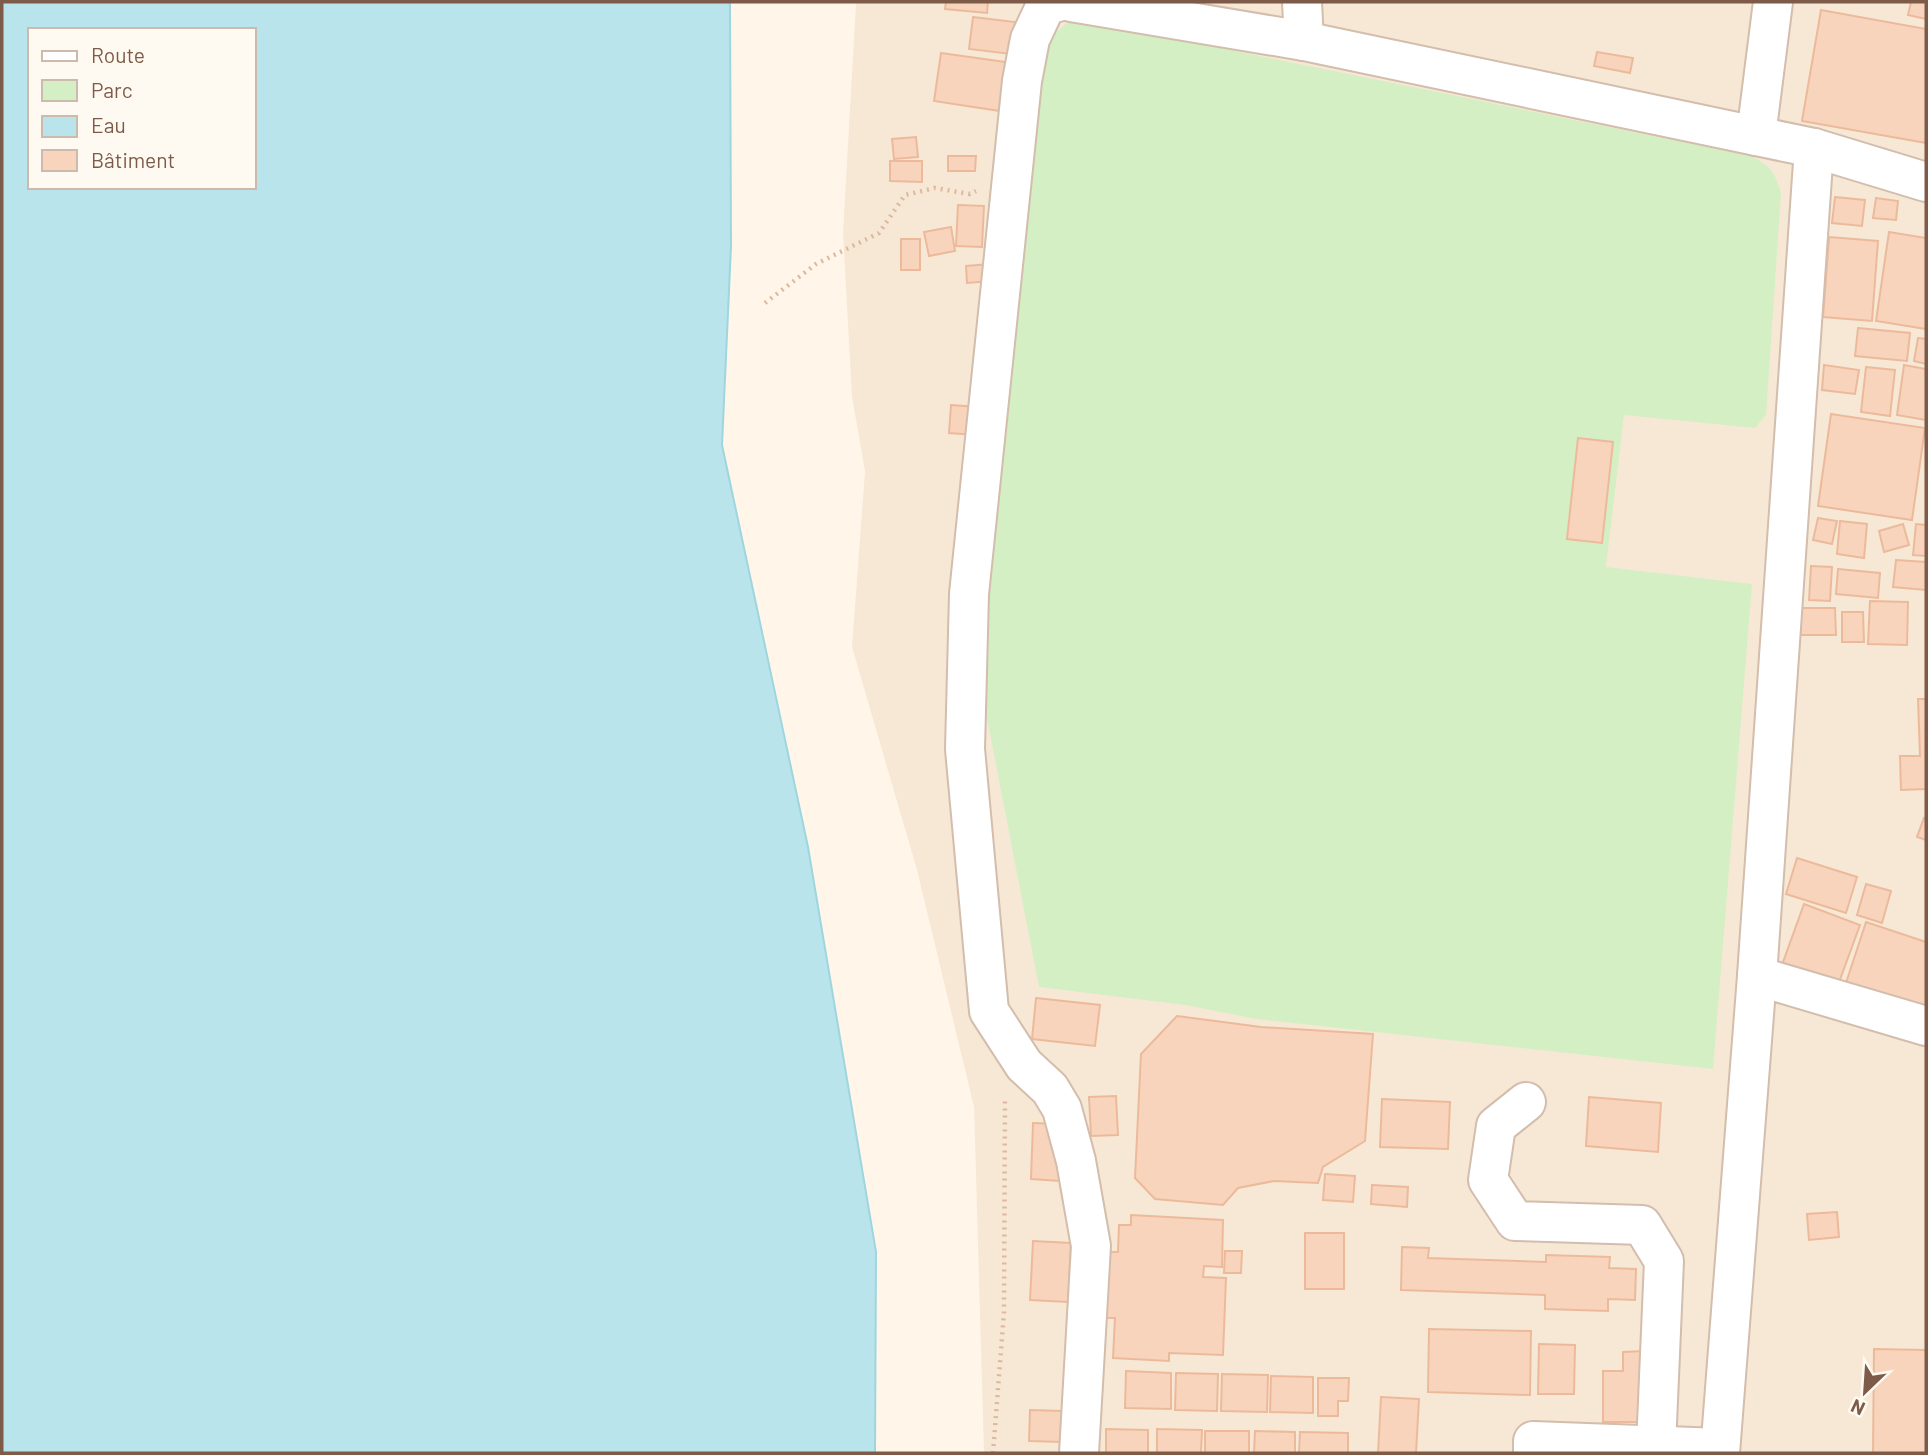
<svg xmlns="http://www.w3.org/2000/svg" width="1928" height="1455" viewBox="0 0 1928 1455" font-family="Barlow,sans-serif">
  <style>
    .residential { fill: #f7e8d6 }
    .green { fill: #d5efc4 }
    .water { fill: #bae4ec; stroke: #9fd5df; stroke-width: 2; fill-rule: evenodd }
    .building { fill: #f8d4bd; stroke: #ecba9b; stroke-width: 2 }
    .lines { fill: none; stroke-linecap: round; stroke-linejoin: round }
    .minor-casing { stroke: #d3bdac; stroke-width: 42 }
    .path { stroke: #deb79f; stroke-width: 4.5; stroke-dasharray: 2 5; stroke-linecap: butt }
    .minor { stroke: #fff; stroke-width: 38 }
  </style>
  <rect width="100%" height="100%" fill="#fff6e9"/>
  <path class="residential" d="M856,2H1926V1453H984L974,1107L917,870L852,647L865,471L852,397L843,233Z"/>
  <path class="green" d="M1073,18L1752,156C1771,167 1775,172 1781,193L1766,415L1755,428L1624,415L1606,567L1752,584L1713,1069L1256,1019L1185,1005L1039,987L978,672L1039,46Z"/>
  <path class="water" d="M2,2H730L731,246L722,445L808,847L876,1252L875,1453H2ZM30,30H254V187H30Z"/>
  <g class="building">
    <path d="M946,2H988L987,13L945,9Z"/>
    <path d="M1911,2H1926V19L1908,15Z"/>
    <path d="M1821,10L1926,29V143L1802,121Z"/>
    <path d="M973,17L1015,22L1011,54L969,49Z"/>
    <path d="M1597,52L1633,58L1630,73L1594,66Z"/>
    <path d="M941,53L1020,64L1013,113L934,101Z"/>
    <path d="M916,137L918,157L894,159L892,139Z"/>
    <path d="M948,156H976L975,171H948Z"/>
    <path d="M890,161H922V182L890,181Z"/>
    <path d="M1835,197L1865,200L1862,226L1832,223Z"/>
    <path d="M1876,198L1898,201L1896,220L1873,218Z"/>
    <path d="M958,205L984,206L982,247L956,246Z"/>
    <path d="M951,227L955,251L929,256L924,232Z"/>
    <path d="M1889,232L1926,238V329L1876,321Z"/>
    <path d="M1829,237L1878,241L1872,321L1823,317Z"/>
    <rect x="901" y="239" width="19" height="31"/>
    <path d="M989,264L991,281L967,283L966,266Z"/>
    <path d="M1858,328L1910,333L1907,361L1855,356Z"/>
    <path d="M1918,338L1926,339V364L1914,361Z"/>
    <path d="M1824,365L1859,370L1855,394L1822,390Z"/>
    <path d="M1904,365L1926,369V420L1897,415Z"/>
    <path d="M1866,367L1895,370L1890,416L1861,412Z"/>
    <path d="M951,405L978,407L976,435L949,433Z"/>
    <path d="M1831,414L1925,428L1912,520L1818,506Z"/>
    <path d="M1578,438L1613,442L1602,543L1567,539Z"/>
    <path d="M1818,518L1837,521L1832,544L1813,540Z"/>
    <path d="M1840,521L1867,524L1864,558L1837,554Z"/>
    <path d="M1903,524L1909,545L1884,552L1879,531Z"/>
    <path d="M1916,524L1926,525V556L1913,555Z"/>
    <path d="M1896,560L1926,562V590L1893,587Z"/>
    <path d="M1811,566L1832,567L1830,601L1809,600Z"/>
    <path d="M1838,569L1880,573L1878,598L1836,594Z"/>
    <path d="M1870,601L1908,602L1907,645L1868,644Z"/>
    <path d="M1801,608H1835L1836,635H1801Z"/>
    <path d="M1842,612H1863L1864,642H1842Z"/>
    <path d="M1918,699H1926V789L1901,790L1900,756H1920Z"/>
    <path d="M1924,818L1926,819V840L1917,837Z"/>
    <path d="M1797,858L1857,877L1846,913L1786,894Z"/>
    <path d="M1866,884L1891,891L1882,923L1857,915Z"/>
    <path d="M1804,904L1860,925L1838,985L1782,965Z"/>
    <path d="M1866,922L1926,942V1013L1845,986Z"/>
    <path d="M1036,998L1100,1005L1095,1046L1032,1039Z"/>
    <path d="M1177,1016L1261,1027L1373,1034L1365,1141L1323,1167L1318,1183L1274,1181L1238,1188L1223,1205L1155,1199L1135,1178L1141,1054Z"/>
    <path d="M1116,1096L1118,1135L1091,1136L1089,1097Z"/>
    <path d="M1589,1097L1661,1103L1658,1152L1586,1146Z"/>
    <path d="M1382,1099L1450,1102L1448,1149L1380,1147Z"/>
    <path d="M1033,1123L1062,1124L1060,1181L1031,1179Z"/>
    <path d="M1325,1174L1355,1176L1353,1202L1323,1200Z"/>
    <path d="M1372,1185L1408,1187L1407,1207L1371,1204Z"/>
    <path d="M1837,1212L1839,1237L1809,1240L1807,1214Z"/>
    <path d="M1131,1215L1223,1220L1222,1267L1204,1266L1203,1277L1226,1278L1223,1355L1169,1353V1361L1113,1358L1115,1318H1099L1102,1252H1118L1119,1225H1131Z"/>
    <rect x="1305" y="1233" width="39" height="56"/>
    <path d="M1033,1241L1071,1243L1068,1302L1030,1300Z"/>
    <path d="M1402,1247L1429,1248L1428,1258L1546,1262V1255L1610,1257L1609,1268L1636,1269L1635,1300L1608,1299V1311L1545,1309V1295L1401,1290Z"/>
    <path d="M1225,1251H1242L1241,1273H1224Z"/>
    <path d="M1429,1329L1531,1331L1530,1395L1428,1392Z"/>
    <path d="M1539,1344L1575,1345L1574,1394H1538Z"/>
    <path d="M1874,1349L1926,1350V1453H1873Z"/>
    <path d="M1644,1351L1643,1422H1603V1371H1623V1352Z"/>
    <path d="M1126,1371L1171,1373V1409L1125,1408Z"/>
    <path d="M1176,1373L1218,1374L1217,1411L1175,1410Z"/>
    <path d="M1222,1374L1268,1375L1267,1412L1221,1411Z"/>
    <path d="M1271,1376L1313,1377V1413L1270,1412Z"/>
    <path d="M1318,1378H1349L1348,1401H1338V1416H1318Z"/>
    <path d="M1381,1397L1419,1399L1416,1453H1378Z"/>
    <path d="M1030,1410L1063,1411L1062,1442L1029,1441Z"/>
    <path d="M1106,1429L1148,1430V1453H1106Z"/>
    <path d="M1157,1429L1202,1430L1201,1453H1157Z"/>
    <rect x="1205" y="1431" width="44" height="22"/>
    <path d="M1255,1431L1295,1432V1453H1254Z"/>
    <path d="M1300,1432L1348,1433V1453H1299Z"/>
  </g>
  <g class="lines">
    <g class="minor-casing">
      <g id="minor">
        <path d="M1058,2L1046,5L1030,39L1022,81L969,594L965,749L989,1011L1024,1065L1050,1089L1062,1109L1076,1161L1091,1246L1079,1453"/>
        <path d="M1071,2L1304,41L1756,136L1814,148L1926,182"/>
        <path d="M1302,2L1304,41"/>
        <path d="M1756,136L1773,2"/>
        <path d="M1757,976L1926,1026"/>
        <path d="M1526,1102L1496,1126L1488,1180L1515,1221L1642,1225L1664,1261L1656,1447"/>
        <path d="M1533,1453V1441L1720,1448"/>
        <path d="M1720,1453L1757,976L1814,148"/>
      </g>
    </g>
    <g class="path">
      <path d="M765,303L816,264L879,233L905,195L935,188L970,194L976,191"/>
      <path d="M993,1453L1004,1312L1005,1098"/>
    </g>
    <use href="#minor" class="minor"/>
  </g>
  <rect width="1928" height="1455" fill="none" stroke="#7d5b48" stroke-width="7"/>
  <rect x="28" y="28" width="228" height="161" fill="#fffaf1" stroke="#cbbaad" stroke-width="2"/>
  <rect x="42" y="51" width="35" height="10" fill="#ffffff" stroke="#cbbaad" stroke-width="2"/>
  <text x="91" y="63" font-size="21" fill="#7d5b48">Route</text>
  <rect x="42" y="80" width="35" height="21" fill="#d5efc4" stroke="#cbbaad" stroke-width="2"/>
  <text x="91" y="98" font-size="21" fill="#7d5b48">Parc</text>
  <rect x="42" y="116" width="35" height="21" fill="#bae4ec" stroke="#cbbaad" stroke-width="2"/>
  <text x="91" y="133" font-size="21" fill="#7d5b48">Eau</text>
  <rect x="42" y="150" width="35" height="21" fill="#f8d4bd" stroke="#cbbaad" stroke-width="2"/>
  <text x="91" y="168" font-size="21" fill="#7d5b48">Bâtiment</text>
  <g transform="translate(1865 1392) rotate(205)" stroke="#fffaf1" stroke-width="5" paint-order="stroke">
  <path d="M0-5L12 26L0 18L-12 26Z" fill="#7d5b48"/>
  <text y="-10" font-size="19" font-weight="bold" text-anchor="middle" fill="#7d5b48">N</text>
  </g>
</svg>
